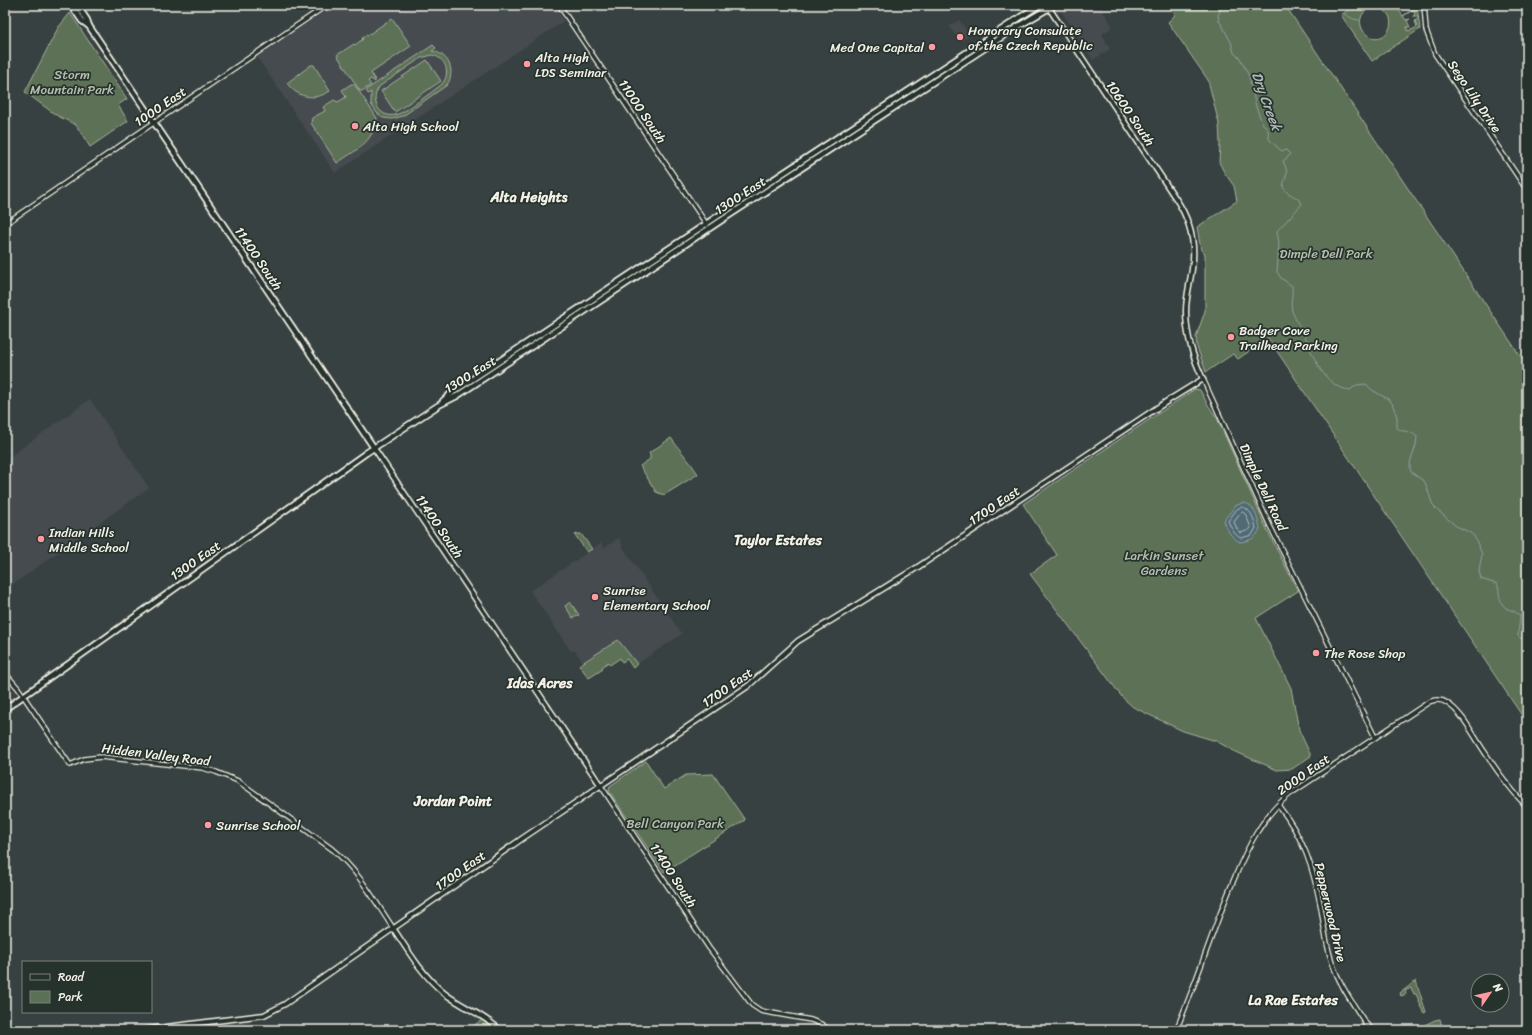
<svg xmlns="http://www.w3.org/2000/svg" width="1532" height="1035" viewBox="0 0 1532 1035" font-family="Sriracha,sans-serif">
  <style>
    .built { fill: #444b4f }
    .green { fill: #5b7155; stroke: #a8b19e; fill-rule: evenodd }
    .water { fill: #4f6a75; stroke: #91a0a3 }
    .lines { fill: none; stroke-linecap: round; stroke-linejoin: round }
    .shore { stroke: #b2bbba; stroke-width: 1 }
    .stream { stroke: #91a0a3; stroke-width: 1 }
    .tertiary-casing { stroke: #f4f1e8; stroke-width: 6 }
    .secondary-casing { stroke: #f4f1e8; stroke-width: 7 }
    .primary-casing { stroke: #f4f1e8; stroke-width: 8 }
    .tertiary { stroke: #26332d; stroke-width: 3.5 }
    .secondary { stroke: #26332d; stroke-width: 4 }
    .primary { stroke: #26332d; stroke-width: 4.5 }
    .poi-dot { fill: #ff9aa2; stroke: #26332d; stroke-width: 1.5 }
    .labels { text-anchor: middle; stroke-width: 3.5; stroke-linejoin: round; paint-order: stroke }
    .poi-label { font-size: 13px; fill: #f4f1e8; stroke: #26332d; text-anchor: start }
    .park-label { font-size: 13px; fill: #b7bead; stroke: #26332d }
    .street-label { font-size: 13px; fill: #f4f1e8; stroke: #26332d }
    .water-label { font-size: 14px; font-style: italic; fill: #b2bbba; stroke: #26332d }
    .neighbourhood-label { font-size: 14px; font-weight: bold; fill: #f4f1e8; stroke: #26332d }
  </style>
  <rect width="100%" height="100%" fill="#384141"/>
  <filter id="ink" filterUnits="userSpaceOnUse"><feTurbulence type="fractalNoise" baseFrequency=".025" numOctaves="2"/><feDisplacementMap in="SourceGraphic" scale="8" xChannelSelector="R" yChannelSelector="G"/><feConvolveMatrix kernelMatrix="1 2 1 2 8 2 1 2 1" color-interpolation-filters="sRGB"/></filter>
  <g filter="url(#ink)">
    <g class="built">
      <path d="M334,5H554L564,21L335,173L257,57Z"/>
      <path d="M1062,5H1099L1112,25L1111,28L1102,34L1110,49L1093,60L1062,12Z"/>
      <path d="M959,20L966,29L965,30L969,36L960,42L949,26Z"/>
      <path d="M90,399L149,488L5,590V460Z"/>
      <path d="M620,537L622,546L682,634L637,664L618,640L583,662L575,651L570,650L530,591L601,543L604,548Z"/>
    </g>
    <g class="green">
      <path d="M1171,5H1285L1527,366V723L1268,338L1238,359L1233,354L1206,372L1197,347L1196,337L1205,311V254L1201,250L1197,227L1237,201L1234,186L1224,172L1219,162L1220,143L1219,124L1208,80L1168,22L1175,15Z"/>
      <path d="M1355,5H1395L1403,16L1417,6L1420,29L1372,61L1341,15ZM1375,7C1402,11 1390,46 1369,36C1365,34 1362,30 1361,26C1358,16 1366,8 1375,7ZM1413,10L1415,14L1413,16H1418V19L1415,21L1417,27L1412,30L1411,29L1410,31L1408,30L1407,31V27H1410L1407,21L1410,19L1406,20L1403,16Z"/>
      <path d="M70,13L127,99L118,105L128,121L90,147L76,125L56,115L25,92L58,28Z"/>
      <path d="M392,18L411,46L371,73L375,80V82L371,79L368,81L371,85L362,91H360L337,55L354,44L355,45L363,39L362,38L367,34L368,35Z"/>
      <path d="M433,45L436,48L432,51C449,54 456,71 447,85L403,116L392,119L383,118L376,112L371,104V92L368,94L366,90ZM432,55C446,58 451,73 442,84C433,91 405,113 395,115C387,117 378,112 376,103C374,97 376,91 380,86L421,58Z"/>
      <path d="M427,60L441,81L395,112L381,91Z"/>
      <path d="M311,65H314L330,91C315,101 297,98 287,83Z"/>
      <path d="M351,84H354L377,118C373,143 356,150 337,163L311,123L312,118L325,111L323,107L334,100L338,102L346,97L342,90Z"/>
      <path d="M1195,389L1200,390L1208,405L1217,418L1269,534L1298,591L1256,618L1291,688L1299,730L1311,756L1292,769L1277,770L1234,751L1216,741L1183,731L1133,707L1122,697L1030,574L1057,555L1023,504Z"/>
      <path d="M671,438C680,451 690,461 698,474L664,495L656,492L640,466L650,459V455L649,453Z"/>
      <path d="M577,534H581L592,549L587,552L575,535Z"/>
      <path d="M570,602L579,615L573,618L565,606Z"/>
      <path d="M618,640L637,664L633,668L627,659L622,662L620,658L610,665L608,662L602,667L603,669L589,678L579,665Z"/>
      <path d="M646,761L664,789L686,775L713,774L745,820L664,872L609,791L610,786Z"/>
      <path d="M1416,981L1426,1012L1424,1013L1420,1006L1421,1005L1416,994H1414L1411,988L1405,991L1406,994L1401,996L1400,993Z"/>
      <path d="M1440,1019L1443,1030H1414L1435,1020Z"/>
      <path d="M482,1020L494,1030H467Z"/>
    </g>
    <path class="water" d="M1242,503C1255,503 1257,518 1260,528C1257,538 1250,541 1240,542C1231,538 1226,529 1224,520L1235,506Z"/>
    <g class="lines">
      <g class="shore">
        <path d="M1243,507C1252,510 1254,520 1256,528L1252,535L1241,538C1234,535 1231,528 1228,521L1237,509Z"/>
        <path d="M1243,512L1246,515L1251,528L1249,530L1241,533L1237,529L1234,522L1240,514Z"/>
      </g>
      <g class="stream">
        <path d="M1223,5L1218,15L1219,20L1231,42L1234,53L1240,58L1249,76L1256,107L1263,124L1268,130L1269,139L1277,147L1282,151L1286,150L1290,154L1287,158L1283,161C1290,175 1285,175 1283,187C1287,196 1298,195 1302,204L1277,231L1279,243L1277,272L1281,278L1292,286C1293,294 1290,303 1292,311C1295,320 1301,327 1305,336C1313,357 1325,388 1350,390L1357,385L1366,384L1372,390L1388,399L1392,403L1397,417V428C1404,433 1411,430 1417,437L1416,445L1410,463V467L1411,472L1425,482L1432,503L1436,509L1456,526L1469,532L1474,536L1482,554L1479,571L1481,579L1497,584C1501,592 1497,602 1506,608C1511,611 1516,611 1520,616L1518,636L1520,638L1527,639"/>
        <path d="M1344,14C1349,16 1353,20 1359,20"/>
      </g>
      <g class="tertiary-casing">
        <g id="tertiary">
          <path d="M559,5L707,225"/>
          <path d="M1424,5L1426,30L1435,54L1527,190"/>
          <path d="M5,224L327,5"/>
          <path d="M1203,379L1270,526L1375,737"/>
          <path d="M5,673L18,688L70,765L84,759L101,757L203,768L216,772L238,781L332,849C358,870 375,901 393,928"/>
          <path d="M601,786L709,948L752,1005L761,1011L766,1012L811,1020L821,1024L829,1030"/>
          <path d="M1278,805C1304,838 1313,867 1321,908C1324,926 1326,945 1332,962C1339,984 1352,1002 1364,1021C1366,1025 1370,1026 1372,1030"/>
          <path d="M1365,1023L1366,1030"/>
          <path d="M1176,1030C1198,980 1213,927 1235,877C1248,846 1263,815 1290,794L1429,702C1436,699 1441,699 1447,703C1463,713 1473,735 1484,751C1497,771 1511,790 1527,807"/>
        </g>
      </g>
      <g class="secondary-casing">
        <g id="secondary">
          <path d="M374,448L601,786"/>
          <path d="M393,928C408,951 423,976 444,993C462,1007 483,1014 500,1030"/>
          <path d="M142,1030L264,1015L285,1004L523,838L748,686L798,641L918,567L1169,400L1203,379C1193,358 1186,335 1186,311C1186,297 1190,283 1192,269C1196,244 1190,220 1176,199L1049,8"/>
        </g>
      </g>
      <g class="primary-casing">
        <g id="primary">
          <path d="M71,5L82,21L89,26"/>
          <path d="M77,5L87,20L89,26L374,448"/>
          <path d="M443,401L453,392L718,216L1039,5"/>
          <path d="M5,709L366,453L439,405L457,396L722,220L1017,27L1054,5"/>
        </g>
      </g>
      <use href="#tertiary" class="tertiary"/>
      <use href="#secondary" class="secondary"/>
      <use href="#primary" class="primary"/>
    </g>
  </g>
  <g class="poi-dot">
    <circle cx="960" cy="37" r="4"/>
    <circle cx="932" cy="47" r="4"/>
    <circle cx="527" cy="64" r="4"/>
    <circle cx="355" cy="126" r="4"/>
    <circle cx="1231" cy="337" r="4"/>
    <circle cx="41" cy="539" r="4"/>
    <circle cx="595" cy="597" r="4"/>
    <circle cx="1316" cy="653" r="4"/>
    <circle cx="208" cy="825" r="4"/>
  </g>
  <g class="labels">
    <g class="poi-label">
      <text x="968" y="35">Honorary Consulate<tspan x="968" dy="15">of the Czech Republic</tspan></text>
      <text x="924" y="52" text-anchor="end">Med One Capital</text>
      <text x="535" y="62">Alta High<tspan x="535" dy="15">LDS Seminar</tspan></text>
      <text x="363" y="131">Alta High School</text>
      <text x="1239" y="335">Badger Cove<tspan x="1239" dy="15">Trailhead Parking</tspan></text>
      <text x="49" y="537">Indian Hills<tspan x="49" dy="15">Middle School</tspan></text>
      <text x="603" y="595">Sunrise<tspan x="603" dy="15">Elementary School</tspan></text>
      <text x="1324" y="658">The Rose Shop</text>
      <text x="216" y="830">Sunrise School</text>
    </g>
    <g class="park-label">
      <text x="72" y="79">Storm<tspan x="72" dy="15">Mountain Park</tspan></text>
      <text x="1326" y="258">Dimple Dell Park</text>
      <text x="1164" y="560">Larkin Sunset<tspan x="1164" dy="15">Gardens</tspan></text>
      <text x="675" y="828">Bell Canyon Park</text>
    </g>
    <g class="street-label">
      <text transform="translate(1475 96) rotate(56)" y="5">Sego Lily Drive</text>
      <text transform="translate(160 106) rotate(-34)" y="5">1000 East</text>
      <text transform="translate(643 111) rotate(56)" y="5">11000 South</text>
      <text transform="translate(1131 113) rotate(56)" y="5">10600 South</text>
      <text transform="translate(740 195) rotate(-33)" y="5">1300 East</text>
      <text transform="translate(259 258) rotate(56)" y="5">11400 South</text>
      <text transform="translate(470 374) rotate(-32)" y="5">1300 East</text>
      <text transform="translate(1264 487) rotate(65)" y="5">Dimple Dell Road</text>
      <text transform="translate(994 505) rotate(-34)" y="5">1700 East</text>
      <text transform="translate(440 526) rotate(56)" y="5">11400 South</text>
      <text transform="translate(195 560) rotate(-35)" y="5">1300 East</text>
      <text transform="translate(727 687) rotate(-35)" y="5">1700 East</text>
      <text transform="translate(156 754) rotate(7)" y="5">Hidden Valley Road</text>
      <text transform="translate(1303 774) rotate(-35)" y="5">2000 East</text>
      <text transform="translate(460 870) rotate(-35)" y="5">1700 East</text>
      <text transform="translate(674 875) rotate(57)" y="5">11400 South</text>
      <text transform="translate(1331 912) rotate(77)" y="5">Pepperwood Drive</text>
    </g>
    <g class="water-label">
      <text transform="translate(1267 101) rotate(70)" y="5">Dry Creek</text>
    </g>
    <g class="neighbourhood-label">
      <text x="529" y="202">Alta Heights</text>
      <text x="778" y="545">Taylor Estates</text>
      <text x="540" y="688">Idas Acres</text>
      <text x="453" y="806">Jordan Point</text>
      <text x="1293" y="1005">La Rae Estates</text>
    </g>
  </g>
  <rect width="1532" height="1035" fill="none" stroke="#26332d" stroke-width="20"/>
  <rect x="10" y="10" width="1512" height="1015" fill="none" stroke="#f4f1e8" stroke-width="1.5" filter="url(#ink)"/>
  <rect x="22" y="961" width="130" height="52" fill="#26332d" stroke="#787f78"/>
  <rect x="30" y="974" width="20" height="6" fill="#26332d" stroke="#787f78"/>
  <text x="58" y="981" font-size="12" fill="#f4f1e8">Road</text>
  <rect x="30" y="991" width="20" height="12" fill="#5b7155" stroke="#787f78"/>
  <text x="58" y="1001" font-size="12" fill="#f4f1e8">Park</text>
  <g transform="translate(1490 993) rotate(56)"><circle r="19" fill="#26332d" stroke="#787f78"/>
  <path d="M0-3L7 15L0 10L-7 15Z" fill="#ff9aa2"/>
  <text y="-6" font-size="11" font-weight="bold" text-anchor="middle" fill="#f4f1e8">N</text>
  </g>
</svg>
